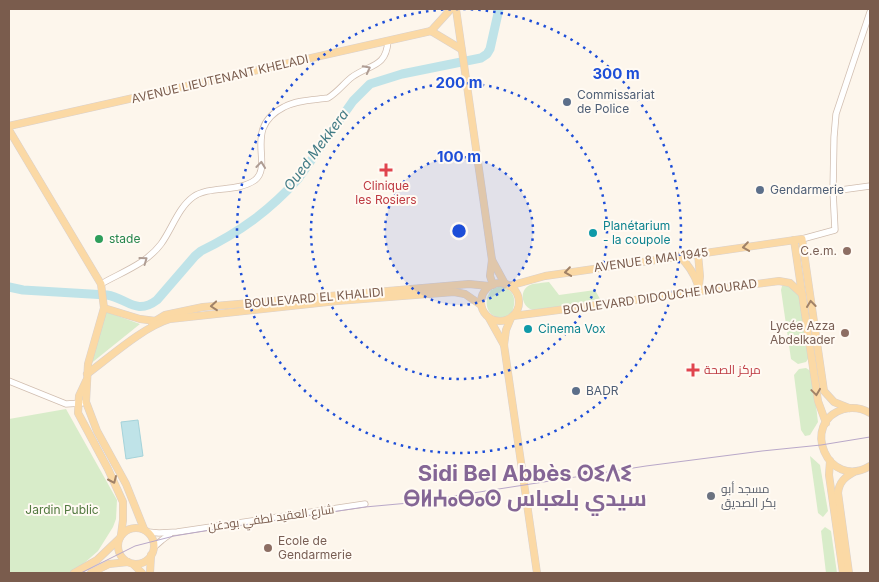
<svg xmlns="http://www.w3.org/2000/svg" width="879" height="582" viewBox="0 0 879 582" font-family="Inter,Cairo,'Noto Sans Tifinagh',sans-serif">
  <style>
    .green { fill: #d8ecc9 }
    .water { fill: #bfe3e8; stroke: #a5d3da }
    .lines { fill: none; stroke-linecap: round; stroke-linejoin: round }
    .river { stroke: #bfe3e8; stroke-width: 9 }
    .minor-casing { stroke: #d1beb0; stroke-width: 7 }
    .major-casing { stroke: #dad1cd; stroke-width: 8 }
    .minor { stroke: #fff; stroke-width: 5.5 }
    .major { stroke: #fbd9a5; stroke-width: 7 }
    .tram { stroke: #b9a8c9; stroke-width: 1 }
    .oneway { stroke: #af9d94 }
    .oneway2 { stroke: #a18267 }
    .ring { fill: none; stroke: #1d4ed8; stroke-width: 2.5; stroke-dasharray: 2.5 5 }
    .service-dot { fill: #5c6f8a; stroke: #fffaf3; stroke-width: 2 }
    .health-dot { fill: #e0444e; stroke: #fffaf3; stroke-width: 2 }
    .culture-dot { fill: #0f9aa8; stroke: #fffaf3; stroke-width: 2 }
    .leisure-dot { fill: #2e9e5b; stroke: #fffaf3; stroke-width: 2 }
    .education-dot { fill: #8d6e63; stroke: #fffaf3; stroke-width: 2 }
    .worship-dot { fill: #6b7280; stroke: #fffaf3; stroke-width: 2 }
    .labels { text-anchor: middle; stroke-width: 4; stroke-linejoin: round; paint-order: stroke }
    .street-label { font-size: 12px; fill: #7a5c4d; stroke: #fffaf3 }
    .service-label { font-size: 12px; fill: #4e5e75; stroke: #fffaf3; text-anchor: start }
    .health-label { font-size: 12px; fill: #be3a42; stroke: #fffaf3 }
    .culture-label { font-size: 12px; fill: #0d838f; stroke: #fffaf3; text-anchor: start }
    .leisure-label { font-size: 12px; fill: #27864d; stroke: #fffaf3; text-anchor: start }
    .education-label { font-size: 12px; fill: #785e54; stroke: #fffaf3; text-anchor: end }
    .worship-label { font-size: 12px; fill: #5b616d; stroke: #fffaf3; text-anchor: start }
    .park-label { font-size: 12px; fill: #537a41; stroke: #fffaf3 }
    .water-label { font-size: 14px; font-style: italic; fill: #437c86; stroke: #fffaf3 }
    .town-label { font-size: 22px; font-weight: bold; fill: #846695; stroke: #fffaf3 }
    .centre { fill: #1d4ed8; stroke: #fffaf3; stroke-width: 2.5 }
    .ring-label { font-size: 15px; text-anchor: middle; font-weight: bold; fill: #1d4ed8; stroke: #fffaf3; stroke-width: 4; stroke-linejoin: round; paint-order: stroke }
  </style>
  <rect width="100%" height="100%" fill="#fdf6ec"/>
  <g class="green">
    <path d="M549,282L559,295L595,290L600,299C581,302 554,310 535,310C523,310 517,291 530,285C535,283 543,283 549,282Z"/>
    <path d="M786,285L792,287L799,295L810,356L806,362L798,364L791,359L781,290L782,286Z"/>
    <path d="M500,286C514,289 517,300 512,312L504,318C487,318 482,303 491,290Z"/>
    <path d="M104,311L140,324L89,365Z"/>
    <path d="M806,368L812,372L818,422L810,435L805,436L801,430L794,375L799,369Z"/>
    <path d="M66,409L117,500L116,519L113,527L98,551L82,565L68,573H9V419Z"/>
    <path d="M810,456L820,465L828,511L823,517L818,513Z"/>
    <path d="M825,527L831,531L837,573H826L821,531Z"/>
  </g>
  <path class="water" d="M138,420L143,456L126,459L121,422Z"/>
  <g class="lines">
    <path class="river" d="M9,287L23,290L107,295C127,298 136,316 157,300L195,256L201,251C240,232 269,211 298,179L353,101L370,84L402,74L481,58L487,54L490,49L499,9"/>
    <g class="minor-casing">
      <g id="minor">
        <path d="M833,191L870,186"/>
        <path d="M802,239L835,230L833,191L834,137L836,114L870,12"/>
        <path d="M101,284C122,272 146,264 161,244C172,229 178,208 193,197C210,185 237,193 255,180C274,165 242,128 284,107C297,100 314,100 328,98C338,92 343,84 352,77C370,64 386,68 388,41"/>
        <path d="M9,381L66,404L82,403"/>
        <path d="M148,532L159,533L177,532L365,504"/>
        <path d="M154,547L162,540L170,534"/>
      </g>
    </g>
    <g class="major-casing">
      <g id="major">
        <path d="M456,9L492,260L490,276L493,285"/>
        <path d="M431,31L461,49"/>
        <path d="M431,31L451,9"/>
        <path d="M9,126L431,31"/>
        <path d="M9,130L101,284L104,308L88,364L86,402L97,431L126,484L144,529"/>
        <path d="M794,240L818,401L826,423"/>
        <path d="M698,254L700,276L699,285"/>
        <path d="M679,256C689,265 694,273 698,285L695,292"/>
        <path d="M492,260L505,284"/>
        <circle cx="500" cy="302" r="19"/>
        <path d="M509,286L545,276L802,239L824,391L834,402L849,408"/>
        <path d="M104,308L140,319L156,321"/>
        <path d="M513,316L779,281L790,283L802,294"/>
        <path d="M489,318L504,345"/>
        <path d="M511,318L506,330L504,345L537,573"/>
        <path d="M152,323L165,315L203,307L469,284L489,286"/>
        <path d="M87,374C110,357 143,327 170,319L337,301L454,292L465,294L481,305"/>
        <path d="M86,381L79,396L78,413L108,469L123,502V520L121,535"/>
        <path d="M870,413C863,409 853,407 844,409C799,422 828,491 870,466"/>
        <path d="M830,461L829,475L843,573"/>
        <circle cx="136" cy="546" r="18"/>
        <path d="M133,564L142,573"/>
        <path d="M74,573L97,560L119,539"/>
        <path d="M91,573L109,564L128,562"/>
        <path d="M150,573L151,555"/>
        <path d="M849,573L838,493C839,482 845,477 854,472"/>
      </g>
    </g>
    <use href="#minor" class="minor"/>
    <use href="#major" class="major"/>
    <path class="tram" d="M81,573L135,546L174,536L216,529L365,507L409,503L646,466L762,451L821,445L870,437"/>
  </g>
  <defs><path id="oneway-chevron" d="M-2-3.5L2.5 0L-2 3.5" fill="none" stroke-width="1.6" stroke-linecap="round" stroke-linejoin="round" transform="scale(1.25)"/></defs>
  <g class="oneway">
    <use href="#oneway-chevron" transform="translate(367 69) rotate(-28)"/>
    <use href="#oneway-chevron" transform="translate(261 165) rotate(-84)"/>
    <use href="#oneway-chevron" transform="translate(144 260) rotate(-36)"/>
  </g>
  <g class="oneway2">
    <use href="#oneway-chevron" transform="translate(746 247) rotate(172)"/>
    <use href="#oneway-chevron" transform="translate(568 272) rotate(172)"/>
    <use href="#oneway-chevron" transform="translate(811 304) rotate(-97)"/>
    <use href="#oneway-chevron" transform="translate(214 306) rotate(175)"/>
    <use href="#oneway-chevron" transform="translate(816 392) rotate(82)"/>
    <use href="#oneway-chevron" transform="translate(113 480) rotate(66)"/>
  </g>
  <circle cx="459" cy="231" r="74" fill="#1d4ed8" fill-opacity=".12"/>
  <g class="ring">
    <circle cx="459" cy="231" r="74"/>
    <circle cx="459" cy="231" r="148"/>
    <circle cx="459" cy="231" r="222"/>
  </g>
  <g class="service-dot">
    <circle cx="567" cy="102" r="5"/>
    <circle cx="760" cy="190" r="5"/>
    <circle cx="576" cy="391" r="5"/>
  </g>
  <g class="health-dot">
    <path d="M383.5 162.5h5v5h5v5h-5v5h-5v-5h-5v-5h5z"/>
    <path d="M690.5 362.5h5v5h5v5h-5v5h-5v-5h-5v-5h5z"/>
  </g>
  <g class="culture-dot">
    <circle cx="593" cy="233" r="5"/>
    <circle cx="528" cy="329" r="5"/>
  </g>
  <circle class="leisure-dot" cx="99" cy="239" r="5"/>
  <g class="education-dot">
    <circle cx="847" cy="251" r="5"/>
    <circle cx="845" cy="333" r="5"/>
    <circle cx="268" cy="548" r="5"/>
  </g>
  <circle class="worship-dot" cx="711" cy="496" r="5"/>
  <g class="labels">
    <g class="street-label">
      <text transform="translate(220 79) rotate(-13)" y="4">AVENUE LIEUTENANT KHELADI</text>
      <text transform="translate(651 260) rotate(-8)" y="4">AVENUE 8 MAI 1945</text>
      <text transform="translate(660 297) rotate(-8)" y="4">BOULEVARD DIDOUCHE MOURAD</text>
      <text transform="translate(314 298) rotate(-5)" y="4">BOULEVARD EL KHALIDI</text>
      <text transform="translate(271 518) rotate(-8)" y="4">شارع العقيد لطفي بودغن</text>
    </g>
    <g class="service-label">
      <text x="577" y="99">Commissariat<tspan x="577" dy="14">de Police</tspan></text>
      <text x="770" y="194">Gendarmerie</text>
      <text x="586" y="395">BADR</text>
    </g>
    <g class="health-label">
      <text x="386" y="190">Clinique<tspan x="386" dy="14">les Rosiers</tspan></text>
      <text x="704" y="374" text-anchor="start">مركز الصحة</text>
    </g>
    <g class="culture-label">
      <text x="603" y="230">Planétarium<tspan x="603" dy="14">- la coupole</tspan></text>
      <text x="538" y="333">Cinema Vox</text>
    </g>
    <g class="leisure-label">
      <text x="109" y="243">stade</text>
    </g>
    <g class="education-label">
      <text x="837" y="255">C.e.m.</text>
      <text x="835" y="330">Lycée Azza<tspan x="835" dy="14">Abdelkader</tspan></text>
      <text x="278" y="545" text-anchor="start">Ecole de<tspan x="278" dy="14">Gendarmerie</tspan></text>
    </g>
    <g class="worship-label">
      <text x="721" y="493">مسجد أبو<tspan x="721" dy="14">بكر الصديق</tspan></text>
    </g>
    <g class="park-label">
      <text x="62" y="514">Jardin Public</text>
    </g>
    <g class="water-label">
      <text transform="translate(316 150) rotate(-53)" y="5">Oued Mekkera</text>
    </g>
    <g class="town-label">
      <text x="525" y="481">Sidi Bel Abbès ⵙⵉⴷⵉ<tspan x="525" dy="25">ⴱⵍⵄⴰⴱⴰⵙ سيدي بلعباس</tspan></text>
    </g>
  </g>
  <circle cx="459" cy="231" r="8" class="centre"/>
  <g class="ring-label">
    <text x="616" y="79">300 m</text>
    <text x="459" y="88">200 m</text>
    <text x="459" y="162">100 m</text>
  </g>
  <rect width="879" height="582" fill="none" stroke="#7a5c4d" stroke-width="20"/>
</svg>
